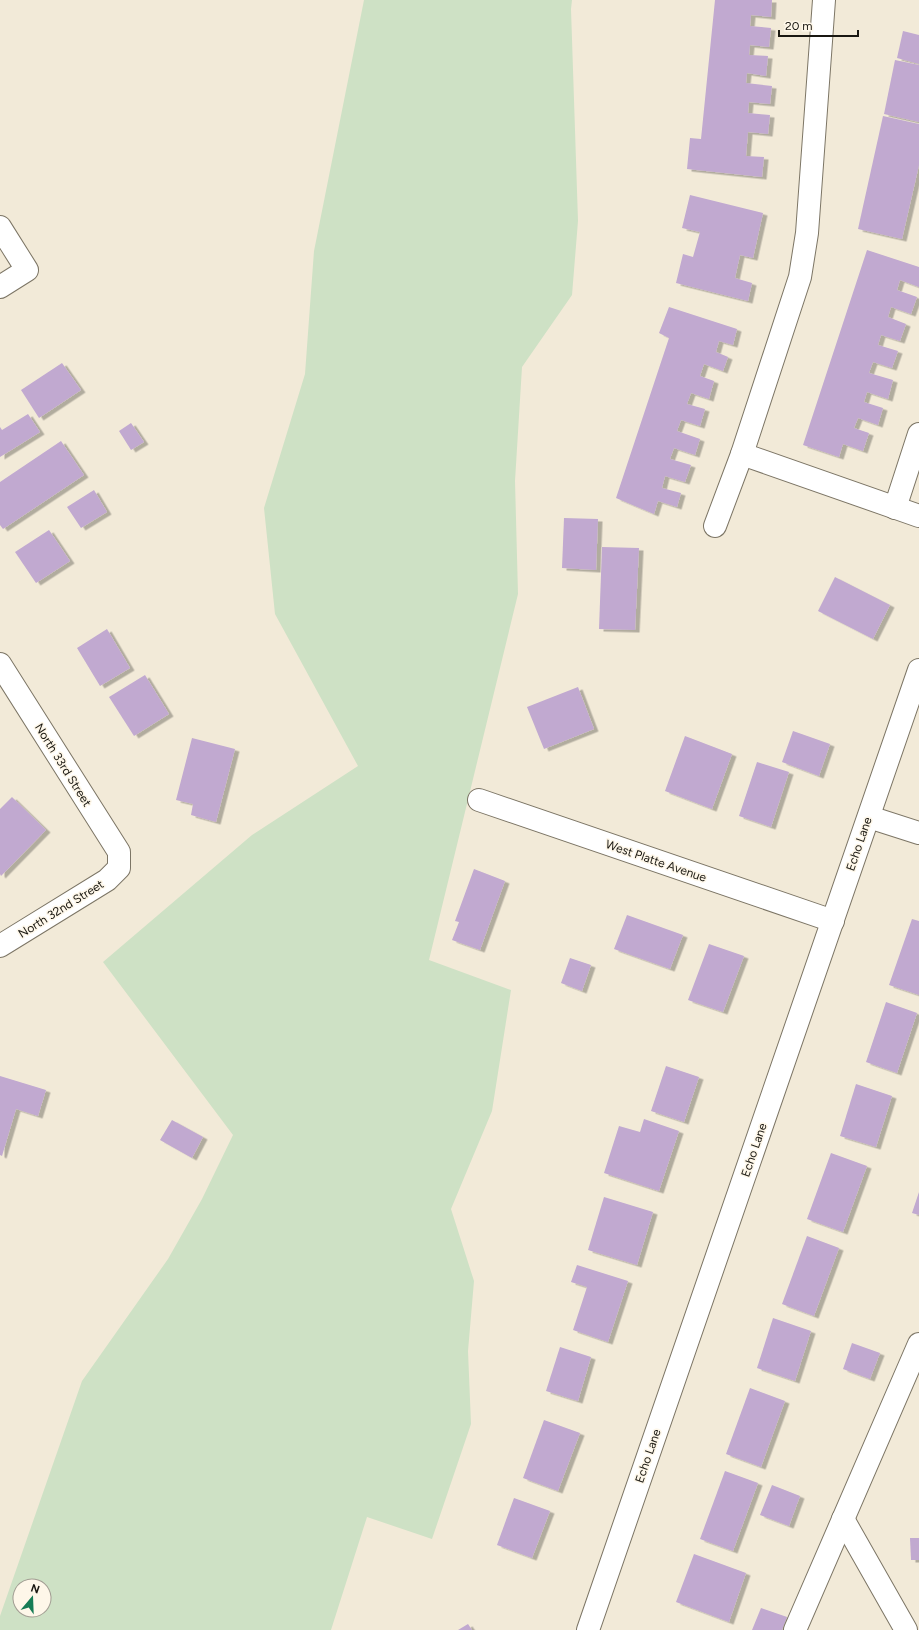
<svg xmlns="http://www.w3.org/2000/svg" width="919" height="1630" viewBox="0 0 919 1630" font-family="Figtree,sans-serif">
  <style>
    .green { fill: #cee1c5; fill-rule: evenodd }
    .building { fill: #c1a9d0; filter: url(#shadow) }
    .lines { fill: none; stroke-linecap: round; stroke-linejoin: round }
    .minor-casing { stroke: #7c7565; stroke-width: 24 }
    .minor { stroke: #fff; stroke-width: 22 }
    .labels { text-anchor: middle; stroke-width: 3; stroke-linejoin: round; paint-order: stroke }
    .street-label { font-size: 12px; fill: #191711; stroke: #fef7e9 }
  </style>
  <defs>
    <filter id="shadow"><feDropShadow dx="4.5" dy="2.5" stdDeviation="0" flood-color="#0004"/></filter>
  </defs>
  <rect width="100%" height="100%" fill="#f2ead8"/>
  <path class="green" d="M364,0H572L571,9L578,221L572,295L522,367L515,481L518,594L429,960L511,990L492,1111L451,1209L474,1281L468,1351L471,1424L432,1539L367,1517L331,1630H0V1616L82,1381L168,1259L202,1199L233,1135L103,962L252,835L358,766L275,614L264,508L305,374L314,251ZM20,1586H44V1610H20Z"/>
  <g class="building">
    <path d="M715,0H772L771,17L751,15L750,26L771,28L769,47L750,45L749,55L768,56L766,76L747,73L746,83L772,86L770,104L749,102L748,113L770,115L768,134L748,132L746,156L764,157L762,177L687,169L690,138L701,139Z"/>
    <path d="M903,31L919,35V64L897,58Z"/>
    <path d="M895,60L919,65V122L884,114Z"/>
    <path d="M883,116L919,124V165L902,239L858,229Z"/>
    <path d="M690,195L763,213L753,258L740,255L735,278L752,283L748,301L676,283L683,254L693,257L700,232L682,228Z"/>
    <path d="M867,250L919,267V287L900,280L897,290L917,297L911,314L891,307L888,317L906,324L900,341L881,335L878,345L898,351L892,368L873,362L869,373L893,380L888,399L867,392L864,402L883,408L878,425L858,418L854,428L869,433L863,451L843,444L839,457L803,445Z"/>
    <path d="M669,307L737,329L733,345L719,341L716,352L728,357L723,371L704,364L700,376L714,381L709,399L691,393L687,404L705,409L700,426L681,420L677,431L700,439L695,455L674,448L670,459L691,465L685,482L665,476L662,488L681,493L677,507L658,501L654,514L616,498L669,338L659,333Z"/>
    <path d="M62,363L81,390L39,418L21,390Z"/>
    <path d="M28,414L40,432L0,457V427L2,430Z"/>
    <path d="M131,423L144,442L131,450L119,431Z"/>
    <path d="M61,441L84,475L3,529L0,525V482Z"/>
    <path d="M94,490L107,512L81,528L67,507Z"/>
    <path d="M564,518L598,519L596,570L562,568Z"/>
    <path d="M49,530L70,561L36,583L15,552Z"/>
    <path d="M602,547L639,548L635,630L599,629Z"/>
    <path d="M835,577L890,605L873,639L818,611Z"/>
    <path d="M107,629L130,668L100,686L77,648Z"/>
    <path d="M145,675L169,714L134,736L109,697Z"/>
    <path d="M578,687L594,729L544,749L527,707Z"/>
    <path d="M793,731L830,744L819,776L782,762Z"/>
    <path d="M685,736L732,754L712,809L665,791Z"/>
    <path d="M192,738L235,749L216,822L191,815L193,804L176,800Z"/>
    <path d="M757,762L789,772L771,827L739,816Z"/>
    <path d="M12,797L46,830L1,876L0,874V809Z"/>
    <path d="M474,869L505,881L480,950L452,940L459,922L455,921Z"/>
    <path d="M627,915L683,935L670,969L614,949Z"/>
    <path d="M912,919L919,921V995L889,985Z"/>
    <path d="M709,944L744,956L723,1012L688,1000Z"/>
    <path d="M570,958L591,965L582,991L561,983Z"/>
    <path d="M886,1002L917,1013L897,1073L866,1062Z"/>
    <path d="M666,1066L699,1077L684,1122L651,1111Z"/>
    <path d="M0,1076L46,1090L38,1116L16,1109L2,1156L0,1155Z"/>
    <path d="M856,1084L892,1096L876,1147L840,1136Z"/>
    <path d="M644,1119L679,1131L659,1191L604,1173L619,1126L640,1132Z"/>
    <path d="M172,1120L203,1137L192,1158L160,1140Z"/>
    <path d="M831,1153L867,1166L843,1232L807,1219Z"/>
    <path d="M919,1192V1215L912,1213Z"/>
    <path d="M604,1197L653,1212L637,1265L588,1250Z"/>
    <path d="M807,1236L839,1248L814,1316L782,1304Z"/>
    <path d="M577,1265L628,1281L608,1342L573,1330L587,1287L571,1282Z"/>
    <path d="M773,1318L811,1331L795,1381L757,1368Z"/>
    <path d="M852,1343L880,1353L870,1379L843,1369Z"/>
    <path d="M560,1347L591,1357L578,1401L546,1391Z"/>
    <path d="M750,1388L785,1401L761,1467L726,1454Z"/>
    <path d="M544,1420L580,1433L558,1491L523,1478Z"/>
    <path d="M725,1471L758,1483L733,1551L700,1539Z"/>
    <path d="M772,1485L800,1496L789,1526L760,1515Z"/>
    <path d="M514,1498L550,1511L532,1558L497,1545Z"/>
    <path d="M910,1538H919V1560H911Z"/>
    <path d="M694,1554L746,1573L729,1622L676,1602Z"/>
    <path d="M761,1608L787,1617L782,1630H752Z"/>
    <path d="M468,1624L472,1630H458Z"/>
  </g>
  <g class="lines">
    <g class="minor-casing">
      <g id="minor">
        <path d="M0,227L27,270L0,287"/>
        <path d="M742,454L919,516"/>
        <path d="M895,508L919,434"/>
        <path d="M715,526L742,454L800,277L807,233L824,0"/>
        <path d="M0,664L119,852V868L107,880L0,946"/>
        <path d="M479,800L833,921"/>
        <path d="M869,817L919,833"/>
        <path d="M843,1519L906,1630"/>
        <path d="M588,1630L919,670"/>
        <path d="M795,1630L919,1344"/>
      </g>
    </g>
    <use href="#minor" class="minor"/>
  </g>
  <g class="labels">
    <g class="street-label">
      <text transform="translate(63 765) rotate(58)" y="4">North 33rd Street</text>
      <text transform="translate(859 844) rotate(-71)" y="4">Echo Lane</text>
      <text transform="translate(656 861) rotate(19)" y="4">West Platte Avenue</text>
      <text transform="translate(61 909) rotate(-32)" y="4">North 32nd Street</text>
      <text transform="translate(754 1150) rotate(-71)" y="4">Echo Lane</text>
      <text transform="translate(648 1456) rotate(-71)" y="4">Echo Lane</text>
    </g>
  </g>
  <g transform="translate(32 1598) rotate(19)"><circle r="19" fill="#fef7e9" stroke="#a29d93"/>
  <path d="M0-3L7 15L0 10L-7 15Z" fill="#167c55"/>
  <text y="-6" font-size="11" font-weight="bold" text-anchor="middle" fill="#191711">N</text>
  </g>
  <path d="M779 30v6h79v-6" fill="none" stroke="#191711" stroke-width="2"/>
  <text x="785" y="30" font-size="12" fill="#191711" stroke="#fef7e9" stroke-width="3" paint-order="stroke">20 m</text>
</svg>
